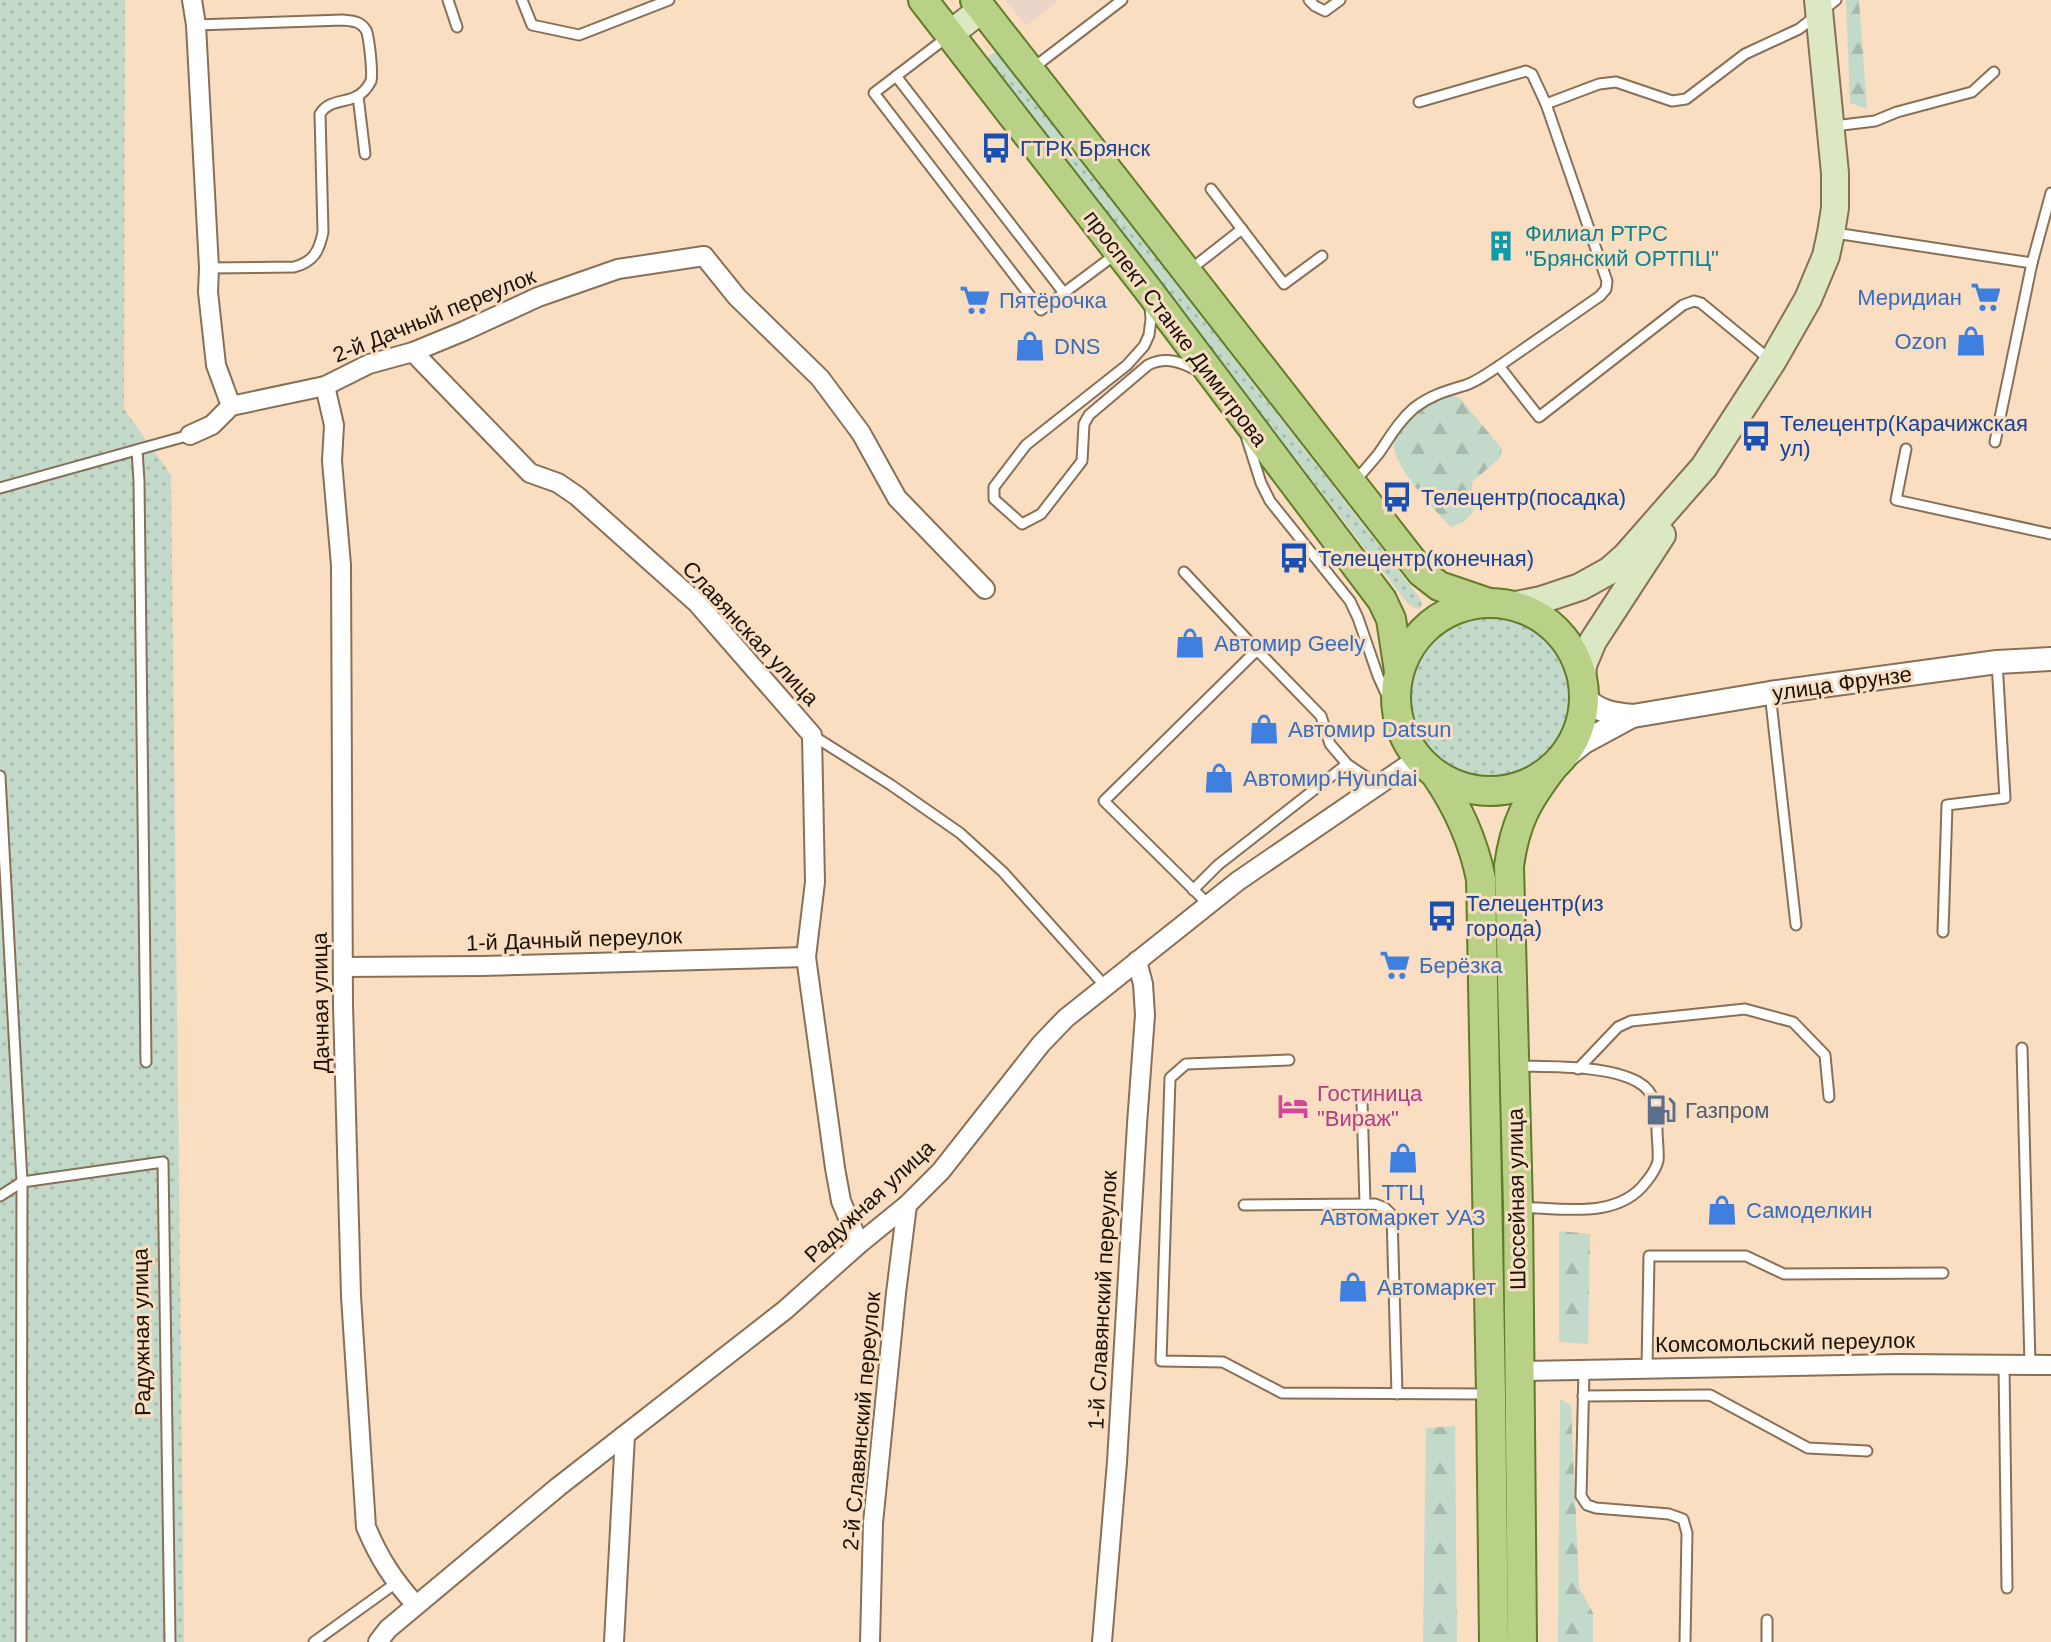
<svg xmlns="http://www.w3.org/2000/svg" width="2051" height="1642" viewBox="0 0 2051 1642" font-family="Helvetica,sans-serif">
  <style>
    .commercial { fill: #ebd4c8 }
    .grass { fill: url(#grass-dots) }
    .forest { fill: url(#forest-firs) }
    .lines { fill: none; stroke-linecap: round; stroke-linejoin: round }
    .service-casing { stroke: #887057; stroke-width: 13 }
    .minor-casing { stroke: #887057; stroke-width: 22 }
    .tertiary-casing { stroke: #887057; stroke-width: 26 }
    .secondary-casing { stroke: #887057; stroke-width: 30 }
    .primary-casing { stroke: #627b27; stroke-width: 32 }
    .service { stroke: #fff; stroke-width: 9 }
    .minor { stroke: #fff; stroke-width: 18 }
    .tertiary { stroke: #fff; stroke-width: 22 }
    .secondary { stroke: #dbe8c3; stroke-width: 26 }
    .primary { stroke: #b8d187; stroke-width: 28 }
    .labels { text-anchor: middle; stroke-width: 6; stroke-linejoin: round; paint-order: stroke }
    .transit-label { font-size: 22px; fill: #164399; stroke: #f9dec2; text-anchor: start }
    .culture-label { font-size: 22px; fill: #0d838f; stroke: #f9dec2; text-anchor: start }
    .shop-label { font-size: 22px; fill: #366cbe; stroke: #f9dec2; text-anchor: start }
    .street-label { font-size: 22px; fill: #1b1208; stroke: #f9dec2 }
    .hotel-label { font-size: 22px; fill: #b23c85; stroke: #f9dec2; text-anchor: start }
    .service-label { font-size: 22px; fill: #4e5e75; stroke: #f9dec2; text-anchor: start }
  </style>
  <defs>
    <pattern id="grass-dots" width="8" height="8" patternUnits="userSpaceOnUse" patternTransform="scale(2)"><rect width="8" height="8" fill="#c3d9ca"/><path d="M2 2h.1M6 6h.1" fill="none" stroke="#a7b9ac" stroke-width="1.8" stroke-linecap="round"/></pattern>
    <pattern id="forest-firs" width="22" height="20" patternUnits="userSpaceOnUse" patternTransform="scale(2)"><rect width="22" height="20" fill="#c3d9ca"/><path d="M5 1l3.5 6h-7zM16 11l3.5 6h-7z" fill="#a7b9ac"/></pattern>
  </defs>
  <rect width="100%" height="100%" fill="#f9dec2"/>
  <path class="commercial" d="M1005,0H1059L1026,26Z"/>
  <g class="grass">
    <path d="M0,0H125L124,409L171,475L184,1642H0Z"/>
    <path d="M995,53L999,55L1419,597L1422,602L1421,607L1418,609L1409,605L989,64L988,59L990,55Z"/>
    <circle cx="1490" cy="696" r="81"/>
  </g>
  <g class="forest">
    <path d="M1846,0H1859L1867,109L1850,103Z"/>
    <path d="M1449,395L1460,398L1502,449L1500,458L1472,482L1473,513L1463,522L1451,527C1435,511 1396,469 1394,447C1393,434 1402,423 1411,415C1422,406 1435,399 1449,395Z"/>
    <path d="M1559,1231L1590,1234L1588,1344L1559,1342Z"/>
    <path d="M1560,1399L1571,1405L1579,1587L1593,1613V1642H1558Z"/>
    <path d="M1455,1426L1457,1642H1423L1426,1428Z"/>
  </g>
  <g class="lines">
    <g class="service-casing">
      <g id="service">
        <path d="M448,0L457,27"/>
        <path d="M522,0L532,25L579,35L669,0"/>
        <path d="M1309,0L1315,6L1325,11L1340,0"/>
        <path d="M196,25L343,20C353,21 360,21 366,30C369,36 373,73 371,81C370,83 366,89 364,91C351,105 330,97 320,114L323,232C319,252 313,262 294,267L209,268"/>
        <path d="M946,38L874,93L1041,310L1116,254"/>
        <path d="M1033,68L1122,0"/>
        <path d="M896,76L1064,293"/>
        <path d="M358,96L365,154"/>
        <path d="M1419,102L1526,71L1532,74L1546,104"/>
        <path d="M1834,126L1875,121L1897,112L1972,92L1994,72"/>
        <path d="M1211,189L1284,284L1322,256"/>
        <path d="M1835,233L2032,263L2051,193"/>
        <path d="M1191,269L1242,229"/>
        <path d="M1150,306L1151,319L1149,335L1144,346L1127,365L1026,445L994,487V499L1022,524L1041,514L1082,461L1084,424L1089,415L1148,365C1166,356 1182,362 1198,371"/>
        <path d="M1499,366L1600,296L1606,289L1607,281L1546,104L1599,84L1616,82L1672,101L1686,99L1745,54L1799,29L1836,0"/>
        <path d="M1247,439L1261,483L1270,501L1350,601L1358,618L1378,676L1399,722"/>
        <path d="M1995,442L2032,263"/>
        <path d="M1906,449L1896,500L2051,534"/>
        <path d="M137,450L139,481L146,1062"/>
        <path d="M1354,482C1363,472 1371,463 1379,453C1390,437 1399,421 1414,408C1431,395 1446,391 1466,385C1478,381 1488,373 1499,366L1539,417L1683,305L1694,301L1701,303L1769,359"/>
        <path d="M0,488L190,435"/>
        <path d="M1184,572L1257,650"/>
        <path d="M1770,693L1796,925"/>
        <path d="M812,735L891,785L960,833L1003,872L1105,986"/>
        <path d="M0,776L22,1182L21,1642"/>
        <path d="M1193,890L1218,865L1347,764"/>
        <path d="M1208,904L1104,801L1257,650L1321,716L1330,744L1347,764L1378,785"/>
        <path d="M1943,932L1947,805L2005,798L1997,662"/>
        <path d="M2022,1048L2030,1365"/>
        <path d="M1289,1060L1186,1064L1170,1078L1161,1361L1223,1362L1282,1393L1486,1394"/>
        <path d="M1517,1066C1552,1067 1608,1065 1638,1082C1657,1093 1657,1110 1657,1130C1657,1140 1659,1151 1658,1161C1656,1169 1651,1176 1646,1182C1618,1220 1561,1208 1520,1207"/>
        <path d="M1578,1069L1618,1027L1631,1021L1745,1009L1793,1022L1825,1055L1829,1097"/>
        <path d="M1362,1101L1365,1204"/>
        <path d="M0,1196L22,1182L163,1162L170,1642"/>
        <path d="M1244,1205L1375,1204L1385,1208L1392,1215L1397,1394"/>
        <path d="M2004,1365L2007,1588"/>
        <path d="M1647,1368L1649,1256H1746L1784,1274L1943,1273"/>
        <path d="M1584,1371L1581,1496L1587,1505L1596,1508L1669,1514L1683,1519L1687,1533L1685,1642"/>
        <path d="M1583,1396L1710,1395L1808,1448L1867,1451"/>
        <path d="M314,1642L396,1583"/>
        <path d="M1767,1642V1620"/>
      </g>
    </g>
    <g class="minor-casing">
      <g id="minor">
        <path d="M192,0L196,25L209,268L208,292L216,365L231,406"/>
        <path d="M413,352L530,473L558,483L577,496L697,603L812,735L815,882L806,957L835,1168L841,1201L859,1244"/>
        <path d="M325,386L334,425L332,461L341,565L343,1005L351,1296L366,1527C379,1558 393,1580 416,1605"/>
        <path d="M190,435L212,425L231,406L325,386L369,364L413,352L464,331L538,297L618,269L704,256L737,297L820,378L861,433L897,498L985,589"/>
        <path d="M343,967L482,966L806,957"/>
        <path d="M1519,1371L1899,1364L2051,1365"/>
        <path d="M378,1642L388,1629L558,1487L785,1310L859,1244L907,1205L941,1171L1041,1044L1066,1018L1238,881L1418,758"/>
        <path d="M614,1642L625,1435"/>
        <path d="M870,1642L873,1523L896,1293L907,1205"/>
        <path d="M1102,1642L1117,1462L1137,1124L1145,1015L1143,984L1137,961"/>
      </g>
    </g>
    <g class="tertiary-casing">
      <g id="tertiary">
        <path d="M1584,697C1598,712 1613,714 1633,716L1770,693L1997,662L2051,659"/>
        <path d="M1553,767L1584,742L1632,716"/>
      </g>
    </g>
    <g class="secondary-casing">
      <g id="secondary">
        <path d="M950,34L982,9"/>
        <path d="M1511,606L1541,600L1580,587L1609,571L1626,556L1704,467L1772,362L1808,299L1826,256L1831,233L1835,208V173L1818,0"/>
        <path d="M1582,680L1583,665L1593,641L1662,535"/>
      </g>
    </g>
    <g class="primary-casing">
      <g id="primary">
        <path d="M923,0L1149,291L1382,600L1391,619L1399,671"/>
        <path d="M975,0L1421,572L1439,586L1489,603"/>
        <circle cx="1490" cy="697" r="94"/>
        <path d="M1436,775C1458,807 1473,840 1481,879L1491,1393L1494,1642"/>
        <path d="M1522,1642L1518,1207L1509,866C1515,822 1527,801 1553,767"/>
      </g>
    </g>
    <use href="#service" class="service"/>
    <use href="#minor" class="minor"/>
    <use href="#tertiary" class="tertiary"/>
    <use href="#secondary" class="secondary"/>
    <use href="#primary" class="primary"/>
  </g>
  <defs>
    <g id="bus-bare" transform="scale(2.4)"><path d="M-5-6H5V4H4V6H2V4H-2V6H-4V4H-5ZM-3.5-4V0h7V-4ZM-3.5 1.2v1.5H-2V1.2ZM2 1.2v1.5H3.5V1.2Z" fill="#1a4fb4" stroke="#f9dec2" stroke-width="2.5" paint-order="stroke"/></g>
    <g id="building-bare" transform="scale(2.4)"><path d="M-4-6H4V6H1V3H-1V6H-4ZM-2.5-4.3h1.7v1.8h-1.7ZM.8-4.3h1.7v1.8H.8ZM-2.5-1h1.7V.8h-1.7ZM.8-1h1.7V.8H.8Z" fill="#0f9aa8" stroke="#f9dec2" stroke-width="2.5" paint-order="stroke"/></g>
    <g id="supermarket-bare" transform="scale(2.4)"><path d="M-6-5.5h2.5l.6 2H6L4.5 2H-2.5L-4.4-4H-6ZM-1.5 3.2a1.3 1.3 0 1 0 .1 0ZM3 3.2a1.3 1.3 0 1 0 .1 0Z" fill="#3f7fe0" stroke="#f9dec2" stroke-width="2.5" paint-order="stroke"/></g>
    <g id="shop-bare" transform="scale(2.4)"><path d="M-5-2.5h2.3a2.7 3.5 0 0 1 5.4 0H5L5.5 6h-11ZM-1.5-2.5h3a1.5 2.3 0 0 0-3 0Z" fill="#3f7fe0" stroke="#f9dec2" stroke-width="2.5" paint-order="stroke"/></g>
    <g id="hotel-bare" transform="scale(2.4)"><path d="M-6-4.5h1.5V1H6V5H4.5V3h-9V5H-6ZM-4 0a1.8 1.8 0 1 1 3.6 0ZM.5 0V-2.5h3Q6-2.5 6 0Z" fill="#d1479c" stroke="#f9dec2" stroke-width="2.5" paint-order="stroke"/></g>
    <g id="fuel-bare" transform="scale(2.4)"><path d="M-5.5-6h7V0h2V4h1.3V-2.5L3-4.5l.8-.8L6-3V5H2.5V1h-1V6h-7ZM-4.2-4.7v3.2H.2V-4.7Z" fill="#5c6f8a" stroke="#f9dec2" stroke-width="2.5" paint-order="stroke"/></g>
  </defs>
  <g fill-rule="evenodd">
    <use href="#bus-bare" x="996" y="148"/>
    <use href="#building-bare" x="1501" y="246"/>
    <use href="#supermarket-bare" x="1986" y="297"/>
    <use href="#supermarket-bare" x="975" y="300"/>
    <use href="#shop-bare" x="1971" y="341"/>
    <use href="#shop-bare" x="1030" y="346"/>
    <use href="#bus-bare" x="1756" y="436"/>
    <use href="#bus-bare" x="1397" y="497"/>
    <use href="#bus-bare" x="1294" y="558"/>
    <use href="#shop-bare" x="1190" y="643"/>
    <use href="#shop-bare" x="1264" y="729"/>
    <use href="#shop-bare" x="1219" y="778"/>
    <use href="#bus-bare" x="1442" y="916"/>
    <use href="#supermarket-bare" x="1395" y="965"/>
    <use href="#hotel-bare" x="1293" y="1106"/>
    <use href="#fuel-bare" x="1661" y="1110"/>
    <use href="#shop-bare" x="1403" y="1158"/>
    <use href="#shop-bare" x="1722" y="1210"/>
    <use href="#shop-bare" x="1353" y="1287"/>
  </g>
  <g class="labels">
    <g class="transit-label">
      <text x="1020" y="156">ГТРК Брянск</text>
      <text x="1780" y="431">Телецентр(Карачижская<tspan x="1780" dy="25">ул)</tspan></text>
      <text x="1421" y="505">Телецентр(посадка)</text>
      <text x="1318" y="566">Телецентр(конечная)</text>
      <text x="1466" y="911">Телецентр(из<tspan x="1466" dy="25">города)</tspan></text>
    </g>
    <g class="culture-label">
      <text x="1525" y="241">Филиал РТРС<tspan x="1525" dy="25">"Брянский ОРТПЦ"</tspan></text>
    </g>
    <g class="shop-label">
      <text x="1962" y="305" text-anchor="end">Меридиан</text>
      <text x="999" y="308">Пятёрочка</text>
      <text x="1947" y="349" text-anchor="end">Ozon</text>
      <text x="1054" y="354">DNS</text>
      <text x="1214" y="651">Автомир Geely</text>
      <text x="1288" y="737">Автомир Datsun</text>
      <text x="1243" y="786">Автомир Hyundai</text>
      <text x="1419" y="973">Берёзка</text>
      <text x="1403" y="1200" text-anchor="middle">ТТЦ<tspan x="1403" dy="25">Автомаркет УАЗ</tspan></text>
      <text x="1746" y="1218">Самоделкин</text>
      <text x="1377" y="1295">Автомаркет</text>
    </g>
    <g class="street-label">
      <text transform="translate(434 315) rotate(-22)" y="8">2-й Дачный переулок</text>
      <text transform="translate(1176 328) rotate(53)" y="8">проспект Станке Димитрова</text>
      <text transform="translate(751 633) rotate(47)" y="8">Славянская улица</text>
      <text transform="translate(1842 683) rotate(-8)" y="8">улица Фрунзе</text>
      <text transform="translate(574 939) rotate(-2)" y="8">1-й Дачный переулок</text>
      <text transform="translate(320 1003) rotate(-91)" y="8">Дачная улица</text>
      <text transform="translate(1516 1199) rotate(-91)" y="8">Шоссейная улица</text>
      <text transform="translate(869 1201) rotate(-43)" y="8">Радужная улица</text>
      <text transform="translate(1102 1300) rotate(-87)" y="8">1-й Славянский переулок</text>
      <text transform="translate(141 1332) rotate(-91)" y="8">Радужная улица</text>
      <text transform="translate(1785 1342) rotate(-1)" y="8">Комсомольский переулок</text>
      <text transform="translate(861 1421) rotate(-85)" y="8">2-й Славянский переулок</text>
    </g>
    <g class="hotel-label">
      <text x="1317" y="1101">Гостиница<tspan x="1317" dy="25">"Вираж"</tspan></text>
    </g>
    <g class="service-label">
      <text x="1685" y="1118">Газпром</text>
    </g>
  </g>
</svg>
